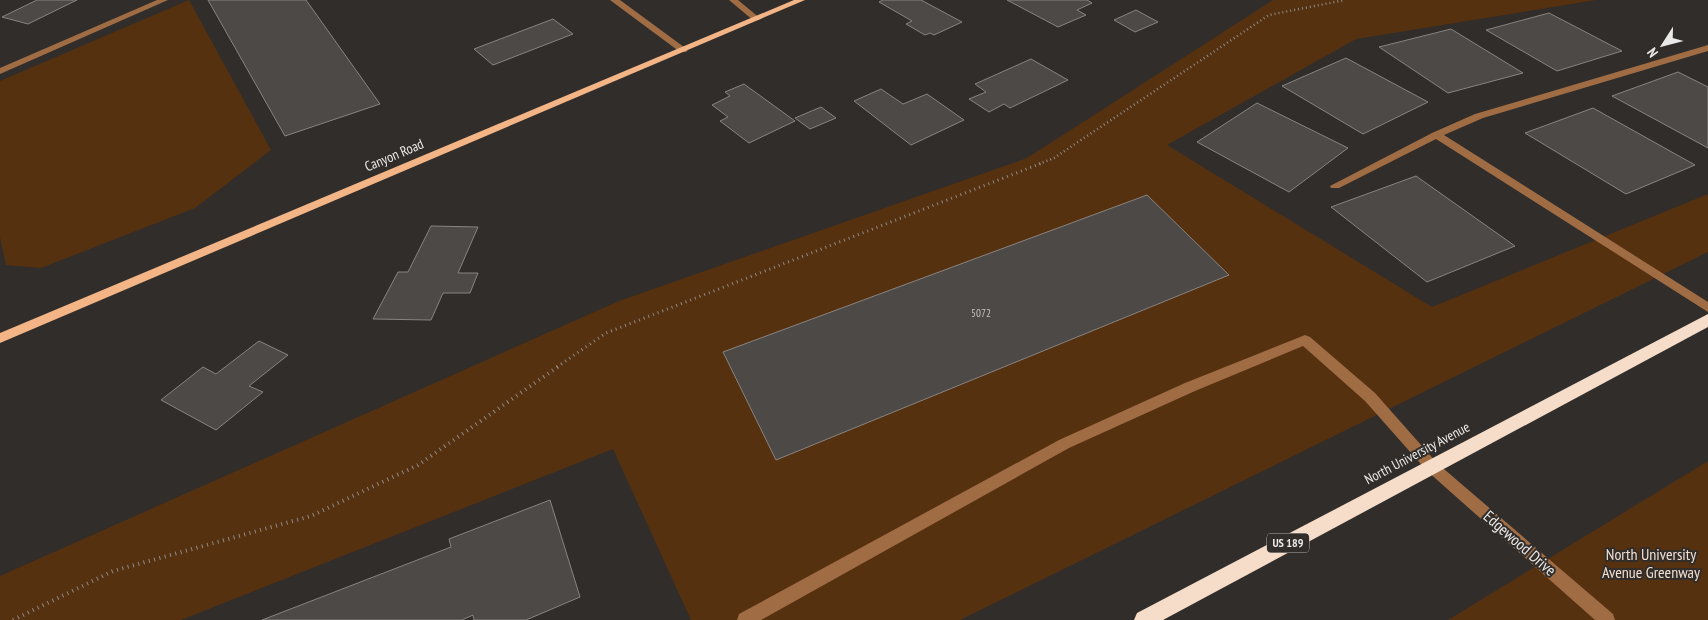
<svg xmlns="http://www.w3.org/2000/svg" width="1708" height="620" viewBox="0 0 1708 620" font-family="'PT Sans Narrow',sans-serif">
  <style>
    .green { fill: #563110 }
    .building { fill: #4c4946; stroke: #888481 }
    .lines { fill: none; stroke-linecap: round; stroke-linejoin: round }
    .path-far2 { stroke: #8d8a88; stroke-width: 2.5; stroke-dasharray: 1 3; stroke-linecap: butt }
    .path-far1 { stroke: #8d8a88; stroke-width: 3; stroke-dasharray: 1 4; stroke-linecap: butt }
    .path { stroke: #8d8a88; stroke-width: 4; stroke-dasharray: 1 4.5; stroke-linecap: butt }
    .minor { fill: #9f6c44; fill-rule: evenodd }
    .major { fill: #f4b586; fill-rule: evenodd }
    .highway { fill: #f6ddca; fill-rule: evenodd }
    .labels { text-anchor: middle; stroke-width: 4; stroke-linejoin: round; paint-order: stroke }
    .number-label { font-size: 11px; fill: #c3c1bf }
    .shield { fill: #302d2b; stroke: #b3b1af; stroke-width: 1 }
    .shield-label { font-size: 12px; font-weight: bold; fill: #ebe9e7 }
    .street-label { font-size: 14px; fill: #ebe9e7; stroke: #302d2b }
    .near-street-label { font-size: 16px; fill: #ebe9e7; stroke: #302d2b }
    .near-park-label { font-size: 16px; fill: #f4dfcf; stroke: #302d2b }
  </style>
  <rect width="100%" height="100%" fill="#302d2b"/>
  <g class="green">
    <path d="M189,0L271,150L195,208L41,268L6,265L0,237V81Z"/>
    <path d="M1273,0H1596L1356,39L1167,145L1432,307L1708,194V252L960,620H691L613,449L181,620H0V576L619,301L1027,158Z"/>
    <path d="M1708,461V620H1448Z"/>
  </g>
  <g class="building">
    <path d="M37,0H77L28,24L2,17Z"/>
    <path d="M208,0H306L380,104L285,136Z"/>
    <path d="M883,0H921L962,22L934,35L930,33L925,35L906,24L912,21L879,2Z"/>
    <path d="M1007,0H1087L1092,3L1077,10L1086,15L1058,27Z"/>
    <path d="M1136,10L1158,22L1135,32L1114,20Z"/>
    <path d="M1549,13L1622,51L1557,71L1486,30Z"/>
    <path d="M553,19L573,34L493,65L474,49Z"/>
    <path d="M1451,29L1523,73L1448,93L1379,47Z"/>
    <path d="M1346,58L1428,102L1363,134L1282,86Z"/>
    <path d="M1031,59L1068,80L1010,108L1004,104L989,112L969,99L986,92L975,84Z"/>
    <path d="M1678,72L1708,87V148L1612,96Z"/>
    <path d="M744,84L795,121L749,143L720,121L728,117L712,105L730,96L725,92Z"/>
    <path d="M881,89L903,104L927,94L964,120L911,145L854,101Z"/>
    <path d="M1257,103L1348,148L1289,192L1197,142Z"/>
    <path d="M821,107L836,118L810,129L795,118Z"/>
    <path d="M1593,108L1695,165L1626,194L1525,133Z"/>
    <path d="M1416,176L1515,246L1427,282L1331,207Z"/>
    <path d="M1147,195L1229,275L776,460L723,352Z"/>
    <path d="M431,226L478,227L458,273H478L470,293H443L431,320L373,319L398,272H408Z"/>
    <path d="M259,341L288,355L249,386L263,392L216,430L161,400L203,367L216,374Z"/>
    <path d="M550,500L580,597L526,620H474L473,615L462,620H262L451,547L449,539Z"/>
  </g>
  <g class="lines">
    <path class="path-far2" d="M1039,164L1054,158L1269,15L1345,0"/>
    <path class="path-far1" d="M557,367L606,333L1042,163"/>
    <path class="path" d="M13,620L113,571L311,516L418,465L559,366"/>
    <g class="minor">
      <path d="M157,0H168L0,74V68Z"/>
      <path d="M610,0H620L688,50L686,52H680Z"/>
      <path d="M729,0H738L761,19L754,21Z"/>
      <path d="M1708,45V51L1483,118L1444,135L1708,302V312L1436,139L1339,188H1331L1330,186L1432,133L1475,114Z"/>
      <path d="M1305,335L1310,337L1375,393L1437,463L1613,614L1615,620H1595L1427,471L1365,401L1303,346L1195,391L1069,448L761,620H737L739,614L1059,440L1185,383Z"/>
    </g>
    <path class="major" d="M794,0H805L0,343V333Z"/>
    <path class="highway" d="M1708,314V327L1163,620H1134L1137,613Z"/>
  </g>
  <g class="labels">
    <g class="number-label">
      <text x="981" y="317">5072</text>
    </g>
    <rect class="shield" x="1267" y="533.5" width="42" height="19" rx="4"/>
    <g class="shield-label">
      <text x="1288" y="547">US 189</text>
    </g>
    <g class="street-label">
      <text transform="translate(394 155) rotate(-23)" y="5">Canyon Road</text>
      <text transform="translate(1417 453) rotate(-28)" y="5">North University Avenue</text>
    </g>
    <g class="near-street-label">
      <text transform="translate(1520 543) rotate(41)" y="6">Edgewood Drive</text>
    </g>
    <g class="near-park-label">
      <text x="1651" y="560">North University<tspan x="1651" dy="18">Avenue Greenway</tspan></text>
    </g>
  </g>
  <g transform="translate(1663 45) rotate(234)" stroke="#302d2b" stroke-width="4" paint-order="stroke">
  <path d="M0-4L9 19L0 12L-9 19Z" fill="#ebe9e7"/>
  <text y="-8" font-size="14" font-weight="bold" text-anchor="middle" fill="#ebe9e7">N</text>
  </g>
</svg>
